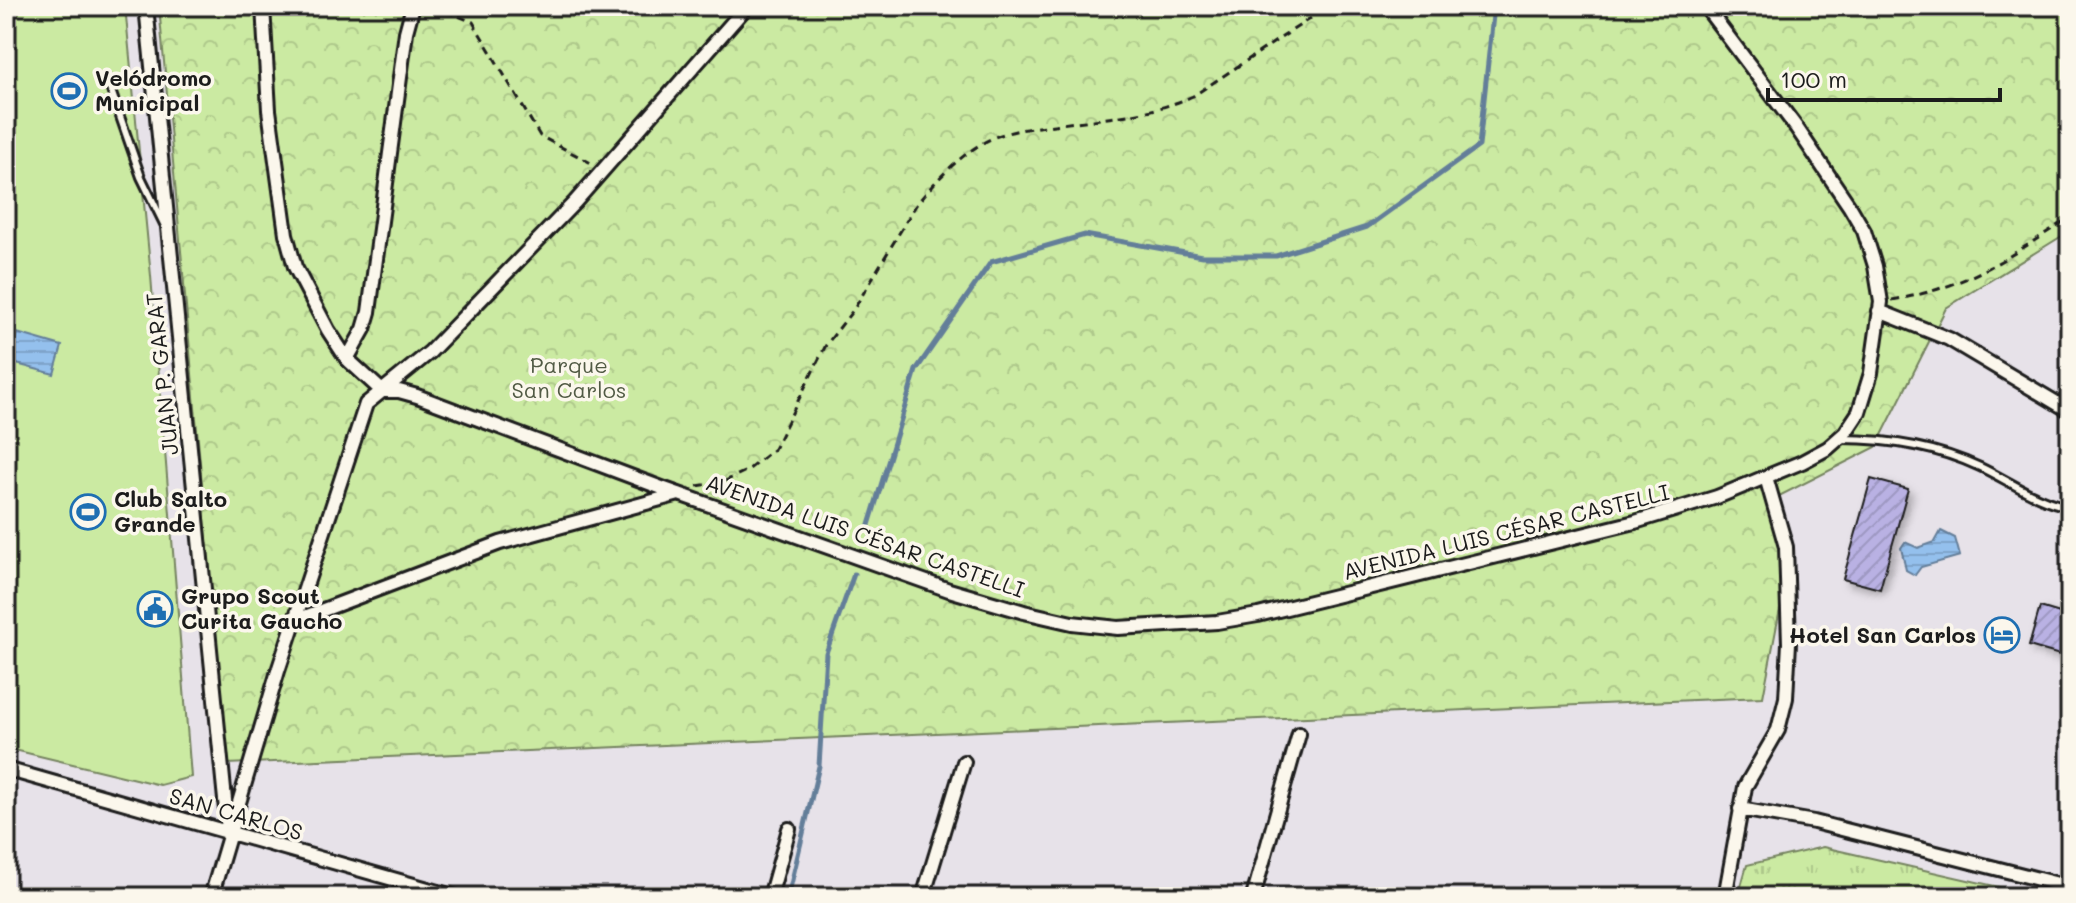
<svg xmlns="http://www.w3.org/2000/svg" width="2076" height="903" viewBox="0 0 2076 903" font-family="Mali,sans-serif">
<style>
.grass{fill:url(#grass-tufts);stroke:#74835f;stroke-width:2}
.park{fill:url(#park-crowns);stroke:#74835f;stroke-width:2}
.pitch{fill:#cbeaa2;stroke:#74835f;stroke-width:2}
.water{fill:url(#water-rules);stroke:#647e99;stroke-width:2}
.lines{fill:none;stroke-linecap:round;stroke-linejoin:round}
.stream{stroke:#647e99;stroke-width:5}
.building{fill:url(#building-hatch);stroke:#1c1c1c;stroke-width:2;filter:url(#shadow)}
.lane-casing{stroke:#1c1c1c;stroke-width:12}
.street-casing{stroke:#1c1c1c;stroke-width:18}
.path{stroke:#1c1c1c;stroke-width:3;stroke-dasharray:8 6;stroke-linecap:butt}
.lane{stroke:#fbf7ec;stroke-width:6}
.street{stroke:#fbf7ec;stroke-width:12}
.labels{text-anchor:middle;stroke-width:7;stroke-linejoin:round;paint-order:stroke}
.poi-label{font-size:22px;font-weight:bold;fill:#1c1c1c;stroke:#fbf7ec;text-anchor:start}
.park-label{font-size:22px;fill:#515a44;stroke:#fbf7ec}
.street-label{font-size:22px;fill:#1c1c1c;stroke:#fbf7ec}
</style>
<defs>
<pattern id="grass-tufts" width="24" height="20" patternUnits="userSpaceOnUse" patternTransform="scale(2)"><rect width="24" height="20" fill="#cbeaa2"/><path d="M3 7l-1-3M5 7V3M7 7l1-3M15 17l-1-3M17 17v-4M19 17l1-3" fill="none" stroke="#aec88b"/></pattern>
<pattern id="park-crowns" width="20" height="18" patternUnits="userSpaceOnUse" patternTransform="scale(2)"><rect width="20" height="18" fill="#cbeaa2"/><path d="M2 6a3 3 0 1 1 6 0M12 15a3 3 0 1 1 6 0" fill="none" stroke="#aec88b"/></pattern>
<pattern id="water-rules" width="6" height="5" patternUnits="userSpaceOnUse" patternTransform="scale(2)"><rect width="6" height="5" fill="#94c0ed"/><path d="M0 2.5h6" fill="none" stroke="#7fa4cb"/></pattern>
<pattern id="building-hatch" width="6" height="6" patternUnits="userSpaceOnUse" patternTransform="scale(2)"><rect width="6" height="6" fill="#b9b1e3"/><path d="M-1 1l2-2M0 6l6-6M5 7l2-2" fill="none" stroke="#9e98c2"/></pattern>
<filter id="shadow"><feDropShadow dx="4.5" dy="4.5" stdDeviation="4" flood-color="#0004"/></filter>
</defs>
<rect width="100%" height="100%" fill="#e7e2e9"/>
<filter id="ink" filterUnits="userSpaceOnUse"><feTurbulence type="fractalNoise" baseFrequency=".0125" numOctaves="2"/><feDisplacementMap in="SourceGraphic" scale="16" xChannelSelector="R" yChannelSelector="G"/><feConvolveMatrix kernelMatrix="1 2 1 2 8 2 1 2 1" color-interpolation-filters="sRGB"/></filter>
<g filter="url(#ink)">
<path class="grass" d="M1823,847l220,50h-305l9,-32z"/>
<path class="park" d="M159,6h1911v225l-124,77 -70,139 -105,53 10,55 -1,54 -17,88 -1536,67z"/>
<path class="pitch" d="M6,6h119l26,270 40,501 -31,8 -154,-37z"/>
<path class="water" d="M17,333l45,13 -8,28 -45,-12z
M1941,531l14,7 5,18 -39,11 -6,8 -9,-5 -5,-22 4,-6 13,6 17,-6z"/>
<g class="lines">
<path class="stream" d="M869,525l47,-155 75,-108 94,-27 117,21h74l91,-29 112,-81 15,-140
M788,897l31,-131 7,-113 28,-79"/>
</g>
<path class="building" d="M1871,479l37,10 -28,100 -37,-10z
M2040,607l30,9v42l-41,-12z"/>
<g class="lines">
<defs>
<path id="lane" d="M107,79l34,98 23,47
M1841,439c48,0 96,8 139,28 30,14 57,35 90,40"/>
<path id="street" d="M146,6l82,824
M263,6l6,104 17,124 9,33 33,63 19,29 35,32
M1879,311l70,28 121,72
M347,359l17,-30 5,-17 37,-280 7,-26
M382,391h17l18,5 245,92 287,102 75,22 48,11 46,5 99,-6 41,-7 377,-93 82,-25 85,-35 26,-14 17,-15 14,-21 12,-39 10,-71 -6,-36 -11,-35 -14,-24 -54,-80 -91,-121
M294,621l206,-78 179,-49
M6,769l450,128
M1740,809l74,13 256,65
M211,897l67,-226 88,-267 64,-52 145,-150 172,-196
M770,897l19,-68
M923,897l41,-135
M1253,897l46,-163
M1725,897l20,-110 33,-57 8,-32 3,-55 -3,-96 -20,-70"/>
</defs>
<use href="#lane" class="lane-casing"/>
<use href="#street" class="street-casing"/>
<path class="path" d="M433,6l40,16 67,114 53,28
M1892,300c74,-12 118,-43 178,-83
M697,486l26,-4 25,-12 26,-21 52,-104 28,-36 62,-104c20,-25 48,-55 79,-68 21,-8 44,-10 66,-13 45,-6 90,-9 132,-28l136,-90"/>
<use href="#lane" class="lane"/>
<use href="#street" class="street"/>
</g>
</g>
<defs>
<symbol id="stadium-ring" viewBox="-11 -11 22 22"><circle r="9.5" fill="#fbf7ec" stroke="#1f6fb2" stroke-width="1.5"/><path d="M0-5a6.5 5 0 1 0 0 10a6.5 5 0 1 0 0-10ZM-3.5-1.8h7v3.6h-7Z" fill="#1f6fb2"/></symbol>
<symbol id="civic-ring" viewBox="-11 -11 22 22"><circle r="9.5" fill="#fbf7ec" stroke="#1f6fb2" stroke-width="1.5"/><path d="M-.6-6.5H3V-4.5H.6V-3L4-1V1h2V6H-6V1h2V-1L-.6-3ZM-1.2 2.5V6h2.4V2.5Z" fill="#1f6fb2"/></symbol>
<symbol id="hotel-ring" viewBox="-11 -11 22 22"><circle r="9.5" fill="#fbf7ec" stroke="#1f6fb2" stroke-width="1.5"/><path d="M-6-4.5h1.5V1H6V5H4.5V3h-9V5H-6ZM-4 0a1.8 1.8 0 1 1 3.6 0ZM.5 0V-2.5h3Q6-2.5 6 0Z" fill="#1f6fb2"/></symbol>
</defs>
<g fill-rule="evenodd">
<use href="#stadium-ring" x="49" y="71" width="40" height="40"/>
<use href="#stadium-ring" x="68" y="492" width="40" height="40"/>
<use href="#civic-ring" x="135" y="589" width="40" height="40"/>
<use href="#hotel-ring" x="1982" y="615" width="40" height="40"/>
</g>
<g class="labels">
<g class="poi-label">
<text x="95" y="86">Velódromo<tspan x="95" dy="25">Municipal</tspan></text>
<text x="114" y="507">Club Salto<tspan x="114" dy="25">Grande</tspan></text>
<text x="181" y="604">Grupo Scout<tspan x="181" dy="25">Curita Gaucho</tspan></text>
<text x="1976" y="643" text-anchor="end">Hotel San Carlos</text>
</g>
<g class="park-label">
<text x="569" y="373">Parque<tspan x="569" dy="25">San Carlos</tspan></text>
</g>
<g class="street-label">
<text transform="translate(162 374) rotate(-96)" y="8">JUAN P. GARAT</text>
<text transform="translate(1506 532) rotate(-14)" y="8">AVENIDA LUIS CÉSAR CASTELLI</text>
<text transform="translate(865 536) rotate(19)" y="8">AVENIDA LUIS CÉSAR CASTELLI</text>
<text transform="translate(236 814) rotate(16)" y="8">SAN CARLOS</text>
</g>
</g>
<rect width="2076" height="903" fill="none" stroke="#fbf7ec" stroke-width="32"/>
<rect x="16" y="16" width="2044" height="871" fill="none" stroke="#1c1c1c" stroke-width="3" filter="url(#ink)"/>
<path d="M1768 88v12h232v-12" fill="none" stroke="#1c1c1c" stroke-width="4"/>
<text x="1780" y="88" font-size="24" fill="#1c1c1c" stroke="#fbf7ec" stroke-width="6" paint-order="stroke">100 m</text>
</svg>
